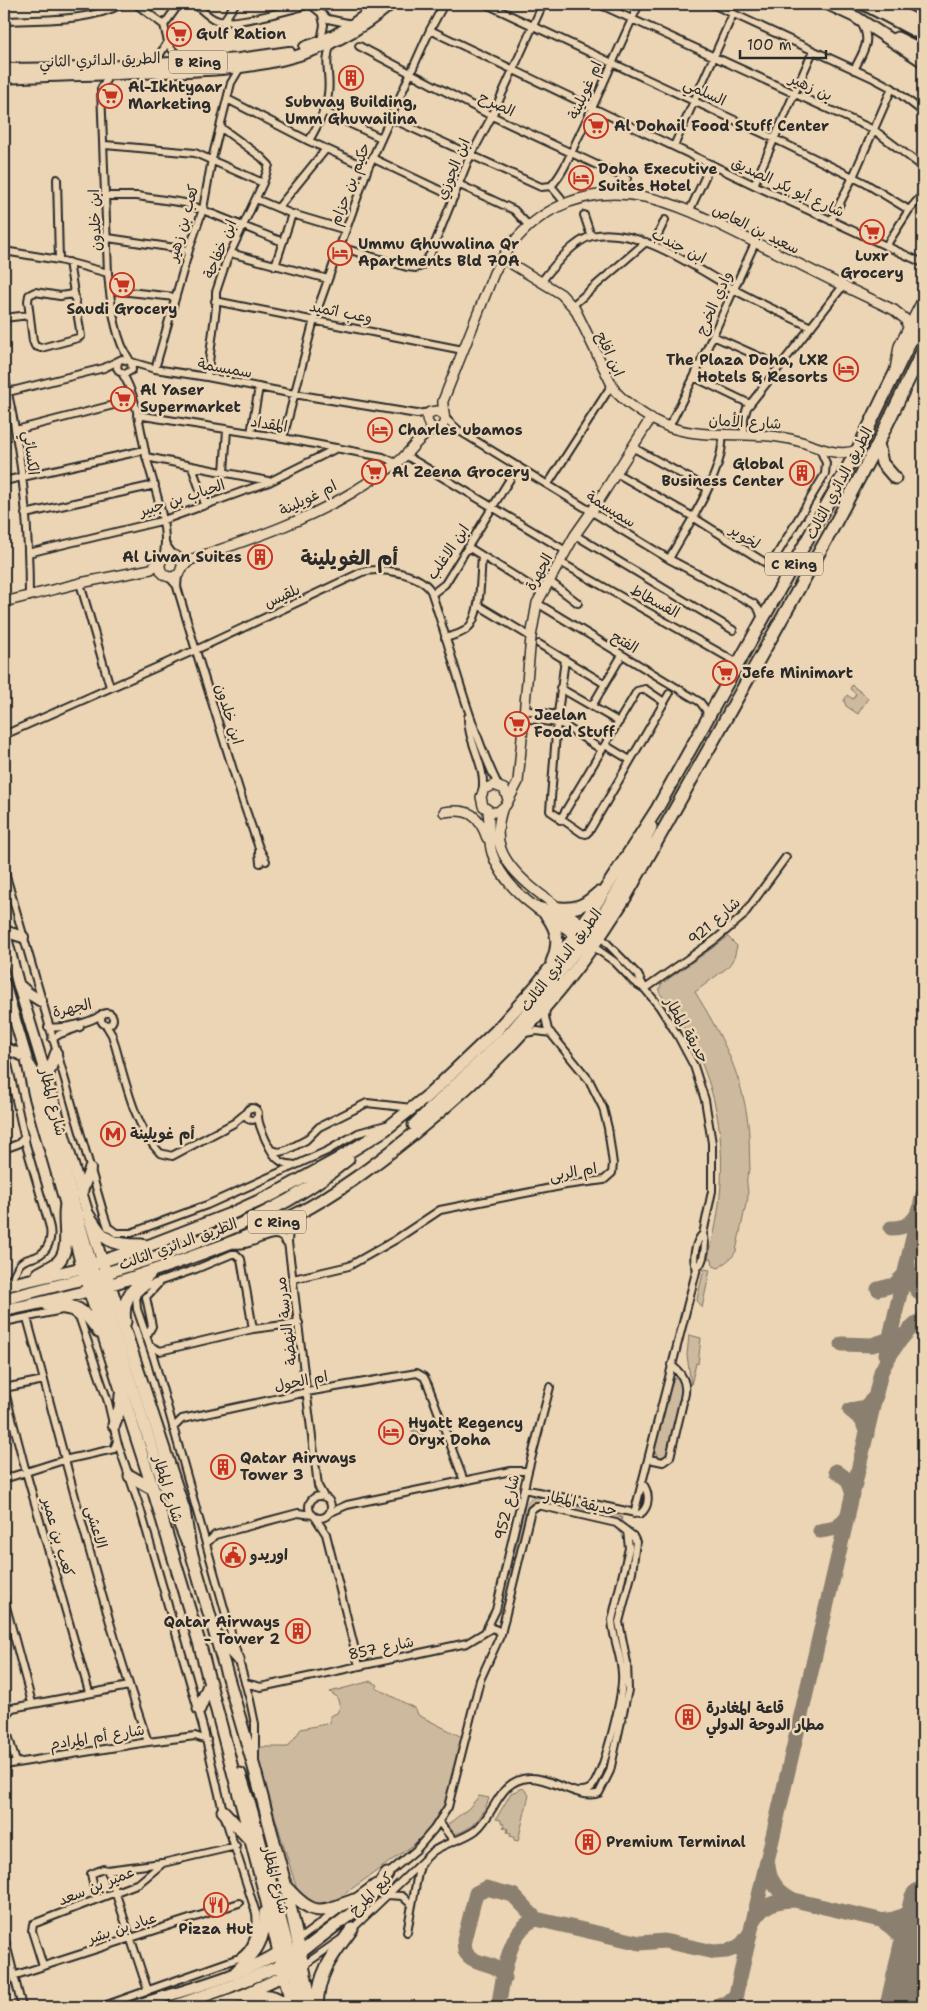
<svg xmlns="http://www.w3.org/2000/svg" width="927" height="2011" viewBox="0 0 927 2011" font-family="'Shantell Sans','Playpen Sans Arabic',sans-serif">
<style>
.green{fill:#ccb99e;stroke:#7c7264}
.water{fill:#a19480;stroke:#726a5e}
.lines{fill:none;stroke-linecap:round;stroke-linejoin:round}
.taxiway{stroke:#8b8070;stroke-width:15}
.runway{stroke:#8b8070;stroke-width:39}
.street-casing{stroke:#2b2b2b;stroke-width:10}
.secondary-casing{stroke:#2b2b2b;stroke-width:12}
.primary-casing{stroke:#2b2b2b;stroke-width:14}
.highway-casing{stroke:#2b2b2b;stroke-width:15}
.street{stroke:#ebd5b4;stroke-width:6}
.secondary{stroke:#ebd5b4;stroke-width:9}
.primary{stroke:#ebd5b4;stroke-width:10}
.highway{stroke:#ebd5b4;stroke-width:11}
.labels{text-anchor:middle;stroke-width:5;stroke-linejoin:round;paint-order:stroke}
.shield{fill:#ebd5b4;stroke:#655e54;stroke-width:1}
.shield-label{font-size:14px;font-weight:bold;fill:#2b2b2b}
.poi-label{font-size:15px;font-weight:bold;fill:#2b2b2b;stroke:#ebd5b4;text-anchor:start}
.street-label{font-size:15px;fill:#2b2b2b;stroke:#ebd5b4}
.district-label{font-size:20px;font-weight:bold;fill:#2b2b2b;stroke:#ebd5b4}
</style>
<rect width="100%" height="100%" fill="#ebd5b4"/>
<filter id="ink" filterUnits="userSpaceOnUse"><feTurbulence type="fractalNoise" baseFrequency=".02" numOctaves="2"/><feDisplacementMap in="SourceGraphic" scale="10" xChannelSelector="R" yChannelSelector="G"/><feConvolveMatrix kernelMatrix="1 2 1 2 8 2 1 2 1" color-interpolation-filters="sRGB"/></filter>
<g filter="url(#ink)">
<path class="green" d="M852,685l16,13 -10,16 -12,-8 -2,-5 3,-6 6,4 3,-5 -6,-5z
M728,937l9,9 -3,12 -6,9 -33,25c24,39 45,78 52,124 3,18 2,36 3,54 -8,10 2,23 -4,34l-10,47 -3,5 -14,12 -6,-2 -1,-7 -4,-1c27,-96 15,-187 -49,-266l2,-8z
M704,1269l6,1 -8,38 -4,-5 -1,-4z
M689,1335l12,3 -3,26 -2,-1 -5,22 -4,-30z
M675,1378h4l4,8 -16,67c-2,5 -6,6 -10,4l-2,-7 15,-67z
M538,1497l84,20 -1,4 -84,-19 -7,3 -3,4 -15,64 -3,1 16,-69 6,-7z
M371,1681l7,4 -2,3 40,21 2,6 44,22 -15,65 -9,16 -8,10 -18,18 -79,56 -17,6 -18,-15 -40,-133 2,-13h28l13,-18 29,-6v-7l7,-3 3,-6 -3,-10 -7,-5z
M523,1788l6,7 -11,46 -4,-1v-3l-4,-1 1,-3 -4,-1 1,-3 -5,-2 1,-3 -3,-1v-3l-5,-1 15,-26z
M479,1796l10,2c-5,17 -17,32 -34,36l-8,-9 22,-17z"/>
<path class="water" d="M413,1416l1,2h2l8,19 -8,3 -8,-20z"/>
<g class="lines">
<path class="taxiway" d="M891,1228c13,0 22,-4 27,-16
M908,1265c1,13 5,23 15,31
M878,1289l16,-4 10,-10
M842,1344l30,1 25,-8
M886,1354l37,-160
M867,1434l-5,-14 -12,-10 15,-3 11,-11
M836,1471l12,9 5,15
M820,1531l17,-3 11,-13
M768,1865c1,17 11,28 26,35
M886,1920c17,-1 27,-10 37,-23
M754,1921c8,-16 22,-21 40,-21l129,30
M885,1923c17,11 23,25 23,45
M908,1968l6,-11 9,-10
M505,1978c-8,-19 -31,-10 -40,-27l-1,-11 12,-47 10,-5 27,7 23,24
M498,2007c6,-27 8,-77 38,-88l104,24 24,-2 50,11 13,-1 9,-3 7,-5 7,-10
M714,2007l12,-3 9,-8
M733,2007l148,-635c10,-21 22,-40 42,-53"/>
<path class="runway" d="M899,2007l24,-106"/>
<defs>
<path id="street" d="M136,4l28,21c6,24 2,23 25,36
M195,4c6,5 13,13 21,16 16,7 77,-11 95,-16
M310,4l18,15 24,5
M486,4l289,135 90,44 44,27
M599,4l275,126 49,37
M712,4l161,74 19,10 31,24
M4,21c36,-2 86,1 118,-17
M223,22l12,-18
M164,25l15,-21
M430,30l324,155 169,78
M321,41l3,-16 -2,-10
M359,46l133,70 135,63
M154,64l13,-21
M854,70c8,-17 19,-29 7,-47
M109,75l-8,14 7,184c2,25 7,66 21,86
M227,99l82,42 59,27
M323,111l58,27
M390,118l151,69 10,-1
M309,141c8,-15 17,-30 19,-47 3,-20 -5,-30 3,-50
M105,145l90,8 68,30
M674,146l59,-132
M372,158l82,39
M57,179l2,81
M458,184l56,26 14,15
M754,185l59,-134
M551,186c12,-12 19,-31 26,-46 22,-45 41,-91 62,-136
M551,186l10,12
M107,196h30l48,7 98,39
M256,199l36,15 54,16
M278,208l48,-59
M689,212l22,-48
M584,215l7,21
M831,221l22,-44 39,-89
M108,238l81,12
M653,245l12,-25
M886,246l23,-36 14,-16
M340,247l67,20 9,1 6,-2 9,-13 37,-92 24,-45 51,-112
M4,251l55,9 49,13
M230,253l98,26
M69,262l12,74 -3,2 -37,10 -6,-2 -2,-5 -5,-40 1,-6 6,-3 25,4 13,-2
M275,266l17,-52
M541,282c12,-15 32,-41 51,-46 45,-11 105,33 143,54 25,14 51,25 76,37
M110,290l65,7
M215,301l248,49
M572,306l74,-64
M4,318l25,-3
M713,336l67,30
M131,362l24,7 52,8 87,17 123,20 13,-2
M155,369l34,-119 14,-41 9,-50 19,-76 9,-15
M4,372c3,19 8,38 11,57 10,55 14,112 14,168
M122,373c15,23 18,56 24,83 7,28 25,74 17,102
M207,377l9,-69v-16l10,-30 37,-79 6,-18 -8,-8 -41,-30
M694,377l56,27
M4,393l100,-25 18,-9 9,3 1,8 -7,4 -5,-2 -3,-4 1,-6
M137,415l146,23 100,19 13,6
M445,418l13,12 211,129 85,45 5,6 3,9
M669,427l25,-50 61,-134
M16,430l117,-30
M251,433l8,-46
M744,434v-16l3,-10 96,-122
M283,438l32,-122 53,-148 62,-138 14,-26
M632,447l75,41
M405,455l161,96
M146,457l122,24
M192,467l13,37
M224,472l3,-42
M616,473l72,41 81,51 4,-4 52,-87 1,-11 -7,-16
M4,481l141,-31
M548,484l63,-98
M25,514l130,-29
M575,535l158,95
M166,545l8,11
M468,547l74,46
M28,553l133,-32 108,-39 68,-34
M669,559c17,-31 57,-89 53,-125
M560,562l178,101
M178,574l-1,13 20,67 46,148 16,46 7,13
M168,576l9,10
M549,581l29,22
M80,583l30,104
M432,594l13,-10 73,-118
M537,603l163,99 6,8 1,8
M478,605l53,32
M445,638c7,-2 16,-4 22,-9 15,-13 13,-54 15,-73
M539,644l66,40
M565,659l-8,62 -7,90 32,22 4,1 4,-4 79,-136
M560,688l59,34
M592,706l30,-51
M524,710l33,5
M468,717c-1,24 20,52 14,75
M524,718l33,5
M557,721l45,29
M4,735l196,-87 162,-76c19,-5 58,1 69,19 22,65 37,132 67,194
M605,745l25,15
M560,820l77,-129 8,-2 19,13
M259,852l1,11
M4,869l100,346 4,12 8,6h15l76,-28 120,-54 31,-18 28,-8
M601,937l37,38 7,14 14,17 19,30 16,30 11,34 7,43v48l-9,43c4,9 1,29 -6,34l-63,246
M594,947l21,15 19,20 11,7
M645,989l71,-50 26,-22 44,-60
M101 1019a6 6 0 1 1 12 0a6 6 0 1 1-12 0Z
M106,1025l6,10c12,38 20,89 48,118l12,3 62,-33 12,-10
M48,1027c14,2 43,-4 54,-13
M525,1033l12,-2 14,2
M52,1039l8,-5 20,-7
M4,1046l22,99 23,79c4,13 0,28 -14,33 -5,2 -11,2 -15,7 -5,6 -6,14 -12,20
M246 1114a6 6 0 1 1 12 0a6 6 0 1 1-12 0Z
M258,1116c0,9 13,39 21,44 4,4 10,4 16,5
M4,1149l14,-5 7,-7
M271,1150l8,2 8,-2 19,-10 13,-13 48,-24 45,5
M295,1217l-6,11 -1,14 30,244 6,11
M232,1244c17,5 37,-14 47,-8 4,1 6,6 9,9
M697,1268c-6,-8 -1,-28 6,-34
M293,1279l56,-13 46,-26 45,-30 126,-25 38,-5 8,-7 1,-9 -5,-36 -5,-20 -14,-28 -41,-50 -3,-13 1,-9
M27,1318c39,141 73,285 121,424
M4,1322l58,-12 10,2 8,7 28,83 9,39 23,67 63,219 20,84 33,102c2,17 -2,35 -17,45l-138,49
M253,1329l-12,-70 -5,-5h-4l-36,15 -47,16 -6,3 -7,7 1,14 17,50 96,341 5,24v35
M146,1337l6,-11 -6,-29 12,-13
M150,1346l10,5 93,-22 46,-6
M671,1365c11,8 17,19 13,33
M4,1388l22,84 63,220
M4,1388l40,-8
M173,1428l9,-9 125,-27 110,-19 7,4 4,8 36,96
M649,1459l14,3 7,-5 13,-55
M4,1479l60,-19 50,-11 3,-8
M524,1489l116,25c10,-7 10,-22 2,-31
M309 1507a11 11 0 1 1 22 0a11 11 0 1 1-22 0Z
M329,1513l18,-8 164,-34h17
M315,1517l11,17 33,132
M206,1544l9,-9 83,-22 15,2
M4,1599l28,104
M486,1630l10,-20 32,-139 22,-84
M245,1683l16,4 206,-44 25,-15 5,2 4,4
M16,1762l-11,-37v-9l7,-8 117,-22
M4,1765l144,-23 47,-6 12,4
M581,1791c6,0 10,-2 13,-7 11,-18 30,-89 28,-111 -1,-18 -9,-34 -10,-53l17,-72 -2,-17
M439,1822l15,19
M107,1870l55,-7
M388,1895l14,1 10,9
M96,1898l-5,-24 12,-5 4,1 3,6 38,115
M351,1930l81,-78c14,-10 31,-12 44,-22 20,-17 22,-50 53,-52 20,-2 51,23 70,15l11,-22 18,-81 -1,-27 -8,-41 13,-50 4,-30 -3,-6 -17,-13 -74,-17h-6l-5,4 -30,124 -21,46 -32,127 -14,22 -18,21 -31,26
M407,1932l11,-59 3,-10
M4,1936l18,71
M298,1940l77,-57
M304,1965l36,-25
M43,1966l-11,-35 1,-7 106,-41 24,-20 73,-17
M13,1976l226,-73
M242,2007c13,-4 23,-10 34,0"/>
<path id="secondary" d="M502,258l59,36 14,15 40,82c13,14 35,29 54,36 41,14 86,2 129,14 19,5 39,17 59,9
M895,370l4,-24 24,-47
M443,415l-6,-4 -7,1 -3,6c0,8 10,16 16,7 4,-6 -1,-17 0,-24l51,-128c29,-59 85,-89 151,-76 39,7 89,36 126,53 41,21 82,41 123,60l11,9 3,8
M160 566a11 11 0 1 1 22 0a11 11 0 1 1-22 0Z
M181,569l9,-9c55,-19 112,-37 163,-68 15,-10 31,-19 45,-30 12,-10 22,-27 37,-33
M4,602l76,-19 71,-14 10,-9
M508,799l-4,-10 -10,-4 -10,4 -3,8 2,9 8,6h7l8,-7 12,-23 13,-145 6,-34 38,-68 19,-27 57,-90
M502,810c-4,13 -6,26 -1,39 11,31 59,59 86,78
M488,811c2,14 0,29 4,42 13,40 56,63 88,85
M444,812c25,-4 35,3 43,26"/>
<path id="primary" d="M827,4l30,14
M305,47c27,-8 54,-25 74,-43
M4,69l83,-1 152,-9 50,-7
M4,78c52,-3 104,-3 156,-6 89,-3 160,-7 231,-68
M4,930l14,53 84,278
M4,931l19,6
M4,983l22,74 8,37 32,111 16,63
M20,986l8,7 13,8
M5,1048l21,9
M47,1078l9,-25
M81,1194l9,-25
M131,2007c49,-16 111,-30 153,-58
M209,2007l31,-11 50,-23"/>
<path id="highway" d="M864,4l59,31
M880,4l43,20
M857,18l66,43
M897,38l26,13
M878,443l4,20 13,15
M538,908l15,4 33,23
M560,908c17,2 26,-4 38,-15
M547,916c12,16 12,29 5,46
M591,941l2,-10 42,-68 16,-36
M28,1064l7,11 7,18 51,178
M414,1125l96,-92 29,-34 48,-63v-7l-3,-4
M87,1213c18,28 21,32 55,32
M102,1261l82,249 6,38 64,219 32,120 26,120
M82,1268l71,221 46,153 66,252 27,113
M38,1274c6,-4 14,-7 20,-12 14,-14 4,-39 8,-57
M97,1281l67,204 23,57
M4,1286l78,-18 71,-24 75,-29 46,-21 64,-35 48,-30 45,-36 65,-62 40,-45 40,-51 81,-126 203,-364 63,-130
M89,1291l2,-10 5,-4c26,-10 53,-17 80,-27 62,-23 121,-48 172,-91
M4,1299l87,-22
M47,1305c32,0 34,2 52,27
M4,1310c70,-12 138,-34 204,-59 30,-11 61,-23 89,-37 41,-21 79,-50 115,-79 87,-71 153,-141 213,-237l205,-365 48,-90 45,-93
M125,1322c-4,-23 8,-34 24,-47
M114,1425l6,-17 1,-13
M130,1476l23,13
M215,1634l23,25
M199,1709l11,-26
M240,1774l12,38 38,144 5,8 9,1
M223,1811l26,28
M288,1889c26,29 33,23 66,11
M296,1956l56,-43 21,-20 14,-19
M290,1958l5,12 7,37
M235,1973c20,-20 30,-31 30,-60
M240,1996c19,-1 35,-4 48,11
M172,2007l57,-20 60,-25
M317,2007c1,-34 15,-51 35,-78"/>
</defs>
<use href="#street" class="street-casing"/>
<use href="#secondary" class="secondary-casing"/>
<use href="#primary" class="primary-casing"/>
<use href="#highway" class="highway-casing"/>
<use href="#street" class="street"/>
<use href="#secondary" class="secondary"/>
<use href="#primary" class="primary"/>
<use href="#highway" class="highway"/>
</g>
</g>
<defs>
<symbol id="supermarket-ring" viewBox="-11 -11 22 22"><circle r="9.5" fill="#ebd5b4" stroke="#c8321e" stroke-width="1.5"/><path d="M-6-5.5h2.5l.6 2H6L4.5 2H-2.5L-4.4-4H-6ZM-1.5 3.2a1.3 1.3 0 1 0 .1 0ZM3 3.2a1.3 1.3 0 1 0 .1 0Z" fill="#c8321e"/></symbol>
<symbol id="building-ring" viewBox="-11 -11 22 22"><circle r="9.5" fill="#ebd5b4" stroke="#c8321e" stroke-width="1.5"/><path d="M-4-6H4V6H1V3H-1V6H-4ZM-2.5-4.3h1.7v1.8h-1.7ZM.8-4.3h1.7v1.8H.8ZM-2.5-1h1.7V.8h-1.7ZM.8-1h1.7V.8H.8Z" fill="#c8321e"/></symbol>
<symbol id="hotel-ring" viewBox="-11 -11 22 22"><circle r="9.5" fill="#ebd5b4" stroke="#c8321e" stroke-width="1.5"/><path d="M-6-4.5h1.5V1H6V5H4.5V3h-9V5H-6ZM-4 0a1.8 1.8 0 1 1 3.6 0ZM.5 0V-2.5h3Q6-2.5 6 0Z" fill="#c8321e"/></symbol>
<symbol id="metro-ring" viewBox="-11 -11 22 22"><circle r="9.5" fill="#ebd5b4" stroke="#c8321e" stroke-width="1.5"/><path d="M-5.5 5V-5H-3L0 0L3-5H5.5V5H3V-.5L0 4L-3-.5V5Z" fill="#c8321e"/></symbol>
<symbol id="civic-ring" viewBox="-11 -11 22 22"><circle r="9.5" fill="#ebd5b4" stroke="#c8321e" stroke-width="1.5"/><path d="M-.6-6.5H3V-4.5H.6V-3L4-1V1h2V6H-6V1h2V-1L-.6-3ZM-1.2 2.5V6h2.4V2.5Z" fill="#c8321e"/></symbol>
<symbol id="restaurant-ring" viewBox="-11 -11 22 22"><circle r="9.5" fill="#ebd5b4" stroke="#c8321e" stroke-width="1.5"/><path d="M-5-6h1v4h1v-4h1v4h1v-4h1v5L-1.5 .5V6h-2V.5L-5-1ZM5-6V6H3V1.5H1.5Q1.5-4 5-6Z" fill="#c8321e"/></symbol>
</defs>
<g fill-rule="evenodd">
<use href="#supermarket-ring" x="165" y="20" width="28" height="28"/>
<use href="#building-ring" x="337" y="64" width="28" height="28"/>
<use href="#supermarket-ring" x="96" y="82" width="28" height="28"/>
<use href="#supermarket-ring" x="582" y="112" width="28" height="28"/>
<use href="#hotel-ring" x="567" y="164" width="28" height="28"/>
<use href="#supermarket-ring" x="858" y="218" width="28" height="28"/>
<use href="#hotel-ring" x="326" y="239" width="28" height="28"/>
<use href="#supermarket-ring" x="108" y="271" width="28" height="28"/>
<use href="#hotel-ring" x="832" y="355" width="28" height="28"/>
<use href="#supermarket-ring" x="109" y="385" width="28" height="28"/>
<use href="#hotel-ring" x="366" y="416" width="28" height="28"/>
<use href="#supermarket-ring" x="360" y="458" width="28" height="28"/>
<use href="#building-ring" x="788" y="459" width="28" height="28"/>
<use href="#building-ring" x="246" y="543" width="28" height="28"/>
<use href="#supermarket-ring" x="711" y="659" width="28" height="28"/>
<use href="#supermarket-ring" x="503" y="710" width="28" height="28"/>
<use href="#metro-ring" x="99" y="1120" width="28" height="28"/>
<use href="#hotel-ring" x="377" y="1418" width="28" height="28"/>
<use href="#building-ring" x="209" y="1453" width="28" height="28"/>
<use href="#civic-ring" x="219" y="1541" width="28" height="28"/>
<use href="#building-ring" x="284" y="1617" width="28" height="28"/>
<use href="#building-ring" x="674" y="1703" width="28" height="28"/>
<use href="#building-ring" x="574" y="1828" width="28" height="28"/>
<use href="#restaurant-ring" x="202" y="1891" width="28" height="28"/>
</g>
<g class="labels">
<g class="shield">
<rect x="169" y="50.5" width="58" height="23" rx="4"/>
<rect x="765" y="552.5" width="58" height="23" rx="4"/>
<rect x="248" y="1210.5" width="58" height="23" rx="4"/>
</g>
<g class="shield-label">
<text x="198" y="67">B Ring</text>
<text x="794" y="569">C Ring</text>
<text x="277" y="1227">C Ring</text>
</g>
<g class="poi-label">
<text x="196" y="39">Gulf Ration</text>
<text x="128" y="92">Al-Ikhtyaar<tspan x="128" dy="17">Marketing</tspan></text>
<text x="351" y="107" text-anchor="middle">Subway Building,<tspan x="351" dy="17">Umm Ghuwailina</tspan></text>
<text x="614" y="131">Al Dohail Food Stuff Center</text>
<text x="598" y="174">Doha Executive<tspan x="598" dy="17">Suites Hotel</tspan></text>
<text x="358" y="249">Ummu Ghuwalina Qr<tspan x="358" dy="17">Apartments Bld 70A</tspan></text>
<text x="872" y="261" text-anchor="middle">Luxr<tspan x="872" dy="17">Grocery</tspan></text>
<text x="122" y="314" text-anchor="middle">Saudi Grocery</text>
<text x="828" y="365" text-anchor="end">The Plaza Doha, LXR<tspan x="828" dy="17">Hotels &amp; Resorts</tspan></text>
<text x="140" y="395">Al Yaser<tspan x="140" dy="17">Supermarket</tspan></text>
<text x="398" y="435">Charles ubamos</text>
<text x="784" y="469" text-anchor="end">Global<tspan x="784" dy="17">Business Center</tspan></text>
<text x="392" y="477">Al Zeena Grocery</text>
<text x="242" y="562" text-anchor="end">Al Liwan Suites</text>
<text x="742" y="678">Jefe Minimart</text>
<text x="534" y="720">Jeelan<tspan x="534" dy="17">Food Stuff</tspan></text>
<text x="130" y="1139">أم غويلينة</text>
<text x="408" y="1428">Hyatt Regency<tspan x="408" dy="17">Oryx Doha</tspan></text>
<text x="240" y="1463">Qatar Airways<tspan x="240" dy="17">Tower 3</tspan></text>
<text x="250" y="1560">اوريدو</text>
<text x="280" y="1627" text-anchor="end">Qatar Airways<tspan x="280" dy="17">- Tower 2</tspan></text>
<text x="706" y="1713">قاعة المغادرة<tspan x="706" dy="17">مطار الدوحة الدولي</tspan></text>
<text x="606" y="1847">Premium Terminal</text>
<text x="216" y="1934" text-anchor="middle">Pizza Hut</text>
</g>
<g class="street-label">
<text transform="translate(100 60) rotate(-2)" y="5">الطريق الدائري الثاني</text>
<text transform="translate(811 87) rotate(25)" y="5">بن زهير</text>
<text transform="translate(585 90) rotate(-66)" y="5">ام غويلينة</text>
<text transform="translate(705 92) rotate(25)" y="5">السلمي</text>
<text transform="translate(497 104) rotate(26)" y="5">الصرح</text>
<text transform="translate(453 169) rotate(-67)" y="5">ابن الجوزي</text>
<text transform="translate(350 184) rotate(-69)" y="5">حكيم بن حزام</text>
<text transform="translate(788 187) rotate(25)" y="5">شارع أبو بكر الصديق</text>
<text transform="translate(95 220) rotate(-92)" y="5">ابن خلدون</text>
<text transform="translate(183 223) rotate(-74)" y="5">كعب بن زهير</text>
<text transform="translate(756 229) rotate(26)" y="5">سعيد بن العاص</text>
<text transform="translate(679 246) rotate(27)" y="5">ابن جندب</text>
<text transform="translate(220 249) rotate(-67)" y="5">ابن خفاجة</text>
<text transform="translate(714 303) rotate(-66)" y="5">وادي الخرج</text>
<text transform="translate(341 312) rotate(11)" y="5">وعب اثميد</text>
<text transform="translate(610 354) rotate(66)" y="5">ابن افلح</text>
<text transform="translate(225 368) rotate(10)" y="5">سميسمة</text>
<text transform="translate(745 422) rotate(3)" y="5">شارع الأمان</text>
<text transform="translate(269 424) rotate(9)" y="5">المقداد</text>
<text transform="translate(31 453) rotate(83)" y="5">الكسائي</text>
<text transform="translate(839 483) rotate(-62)" y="5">الطريق الدائري الثالث</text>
<text transform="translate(182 498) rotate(-18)" y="5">الحباب بن جبير</text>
<text transform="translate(308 498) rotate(-26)" y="5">ام غويلينة</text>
<text transform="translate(611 509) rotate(32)" y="5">سميسمة</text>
<text transform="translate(745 537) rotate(33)" y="5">لخوير</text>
<text transform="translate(448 552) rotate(-56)" y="5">ابن الاغلب</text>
<text transform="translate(539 572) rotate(-61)" y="5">الجهرة</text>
<text transform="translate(282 596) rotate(-24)" y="5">بلقيس</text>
<text transform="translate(655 601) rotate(29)" y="5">الفسطاط</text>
<text transform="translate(625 642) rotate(31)" y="5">الفتح</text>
<text transform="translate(229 714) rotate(73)" y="5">ابن خلدون</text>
<text transform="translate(714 921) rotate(-41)" y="5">شارع 921</text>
<text transform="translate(561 960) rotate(-53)" y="5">الطريق الدائري الثالث</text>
<text transform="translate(72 1008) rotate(-13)" y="5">الجهرة</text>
<text transform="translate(687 1030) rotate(60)" y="5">حديقة المطار</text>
<text transform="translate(53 1102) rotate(76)" y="5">شارع المطار</text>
<text transform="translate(573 1172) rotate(-10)" y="5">ام الربى</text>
<text transform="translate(178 1244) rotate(-20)" y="5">الطريق الدائري الثالث</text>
<text transform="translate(286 1321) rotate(-97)" y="5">مدرسة النهضة</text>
<text transform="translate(301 1381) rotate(-11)" y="5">ام الحول</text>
<text transform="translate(168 1489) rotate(73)" y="5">شارع المطار</text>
<text transform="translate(581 1503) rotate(12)" y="5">حديقة المطار</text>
<text transform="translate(507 1507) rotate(-77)" y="5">شارع 952</text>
<text transform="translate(96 1527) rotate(74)" y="5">الاعشى</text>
<text transform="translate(58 1537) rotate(74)" y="5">كعب بن عمير</text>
<text transform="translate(381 1648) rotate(-12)" y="5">شارع 857</text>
<text transform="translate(97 1737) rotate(-9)" y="5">شارع أم المرادم</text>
<text transform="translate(276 1880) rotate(76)" y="5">شارع المطار</text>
<text transform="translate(96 1886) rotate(-22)" y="5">عمير بن سعد</text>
<text transform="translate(371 1894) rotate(-44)" y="5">كبع المرخ</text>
<text transform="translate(122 1928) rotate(-18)" y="5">عباد بن بشر</text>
</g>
<g class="district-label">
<text x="349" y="565">أم الغويلينة</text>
</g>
</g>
<rect width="927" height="2011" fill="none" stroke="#ebd5b4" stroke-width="20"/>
<rect x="10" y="10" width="907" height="1991" fill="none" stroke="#2b2b2b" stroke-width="2" filter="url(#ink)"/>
<path d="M740 50v8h86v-8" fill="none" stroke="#2b2b2b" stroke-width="2.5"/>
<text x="747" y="50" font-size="15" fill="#2b2b2b" stroke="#ebd5b4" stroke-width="4" paint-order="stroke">100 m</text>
</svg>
